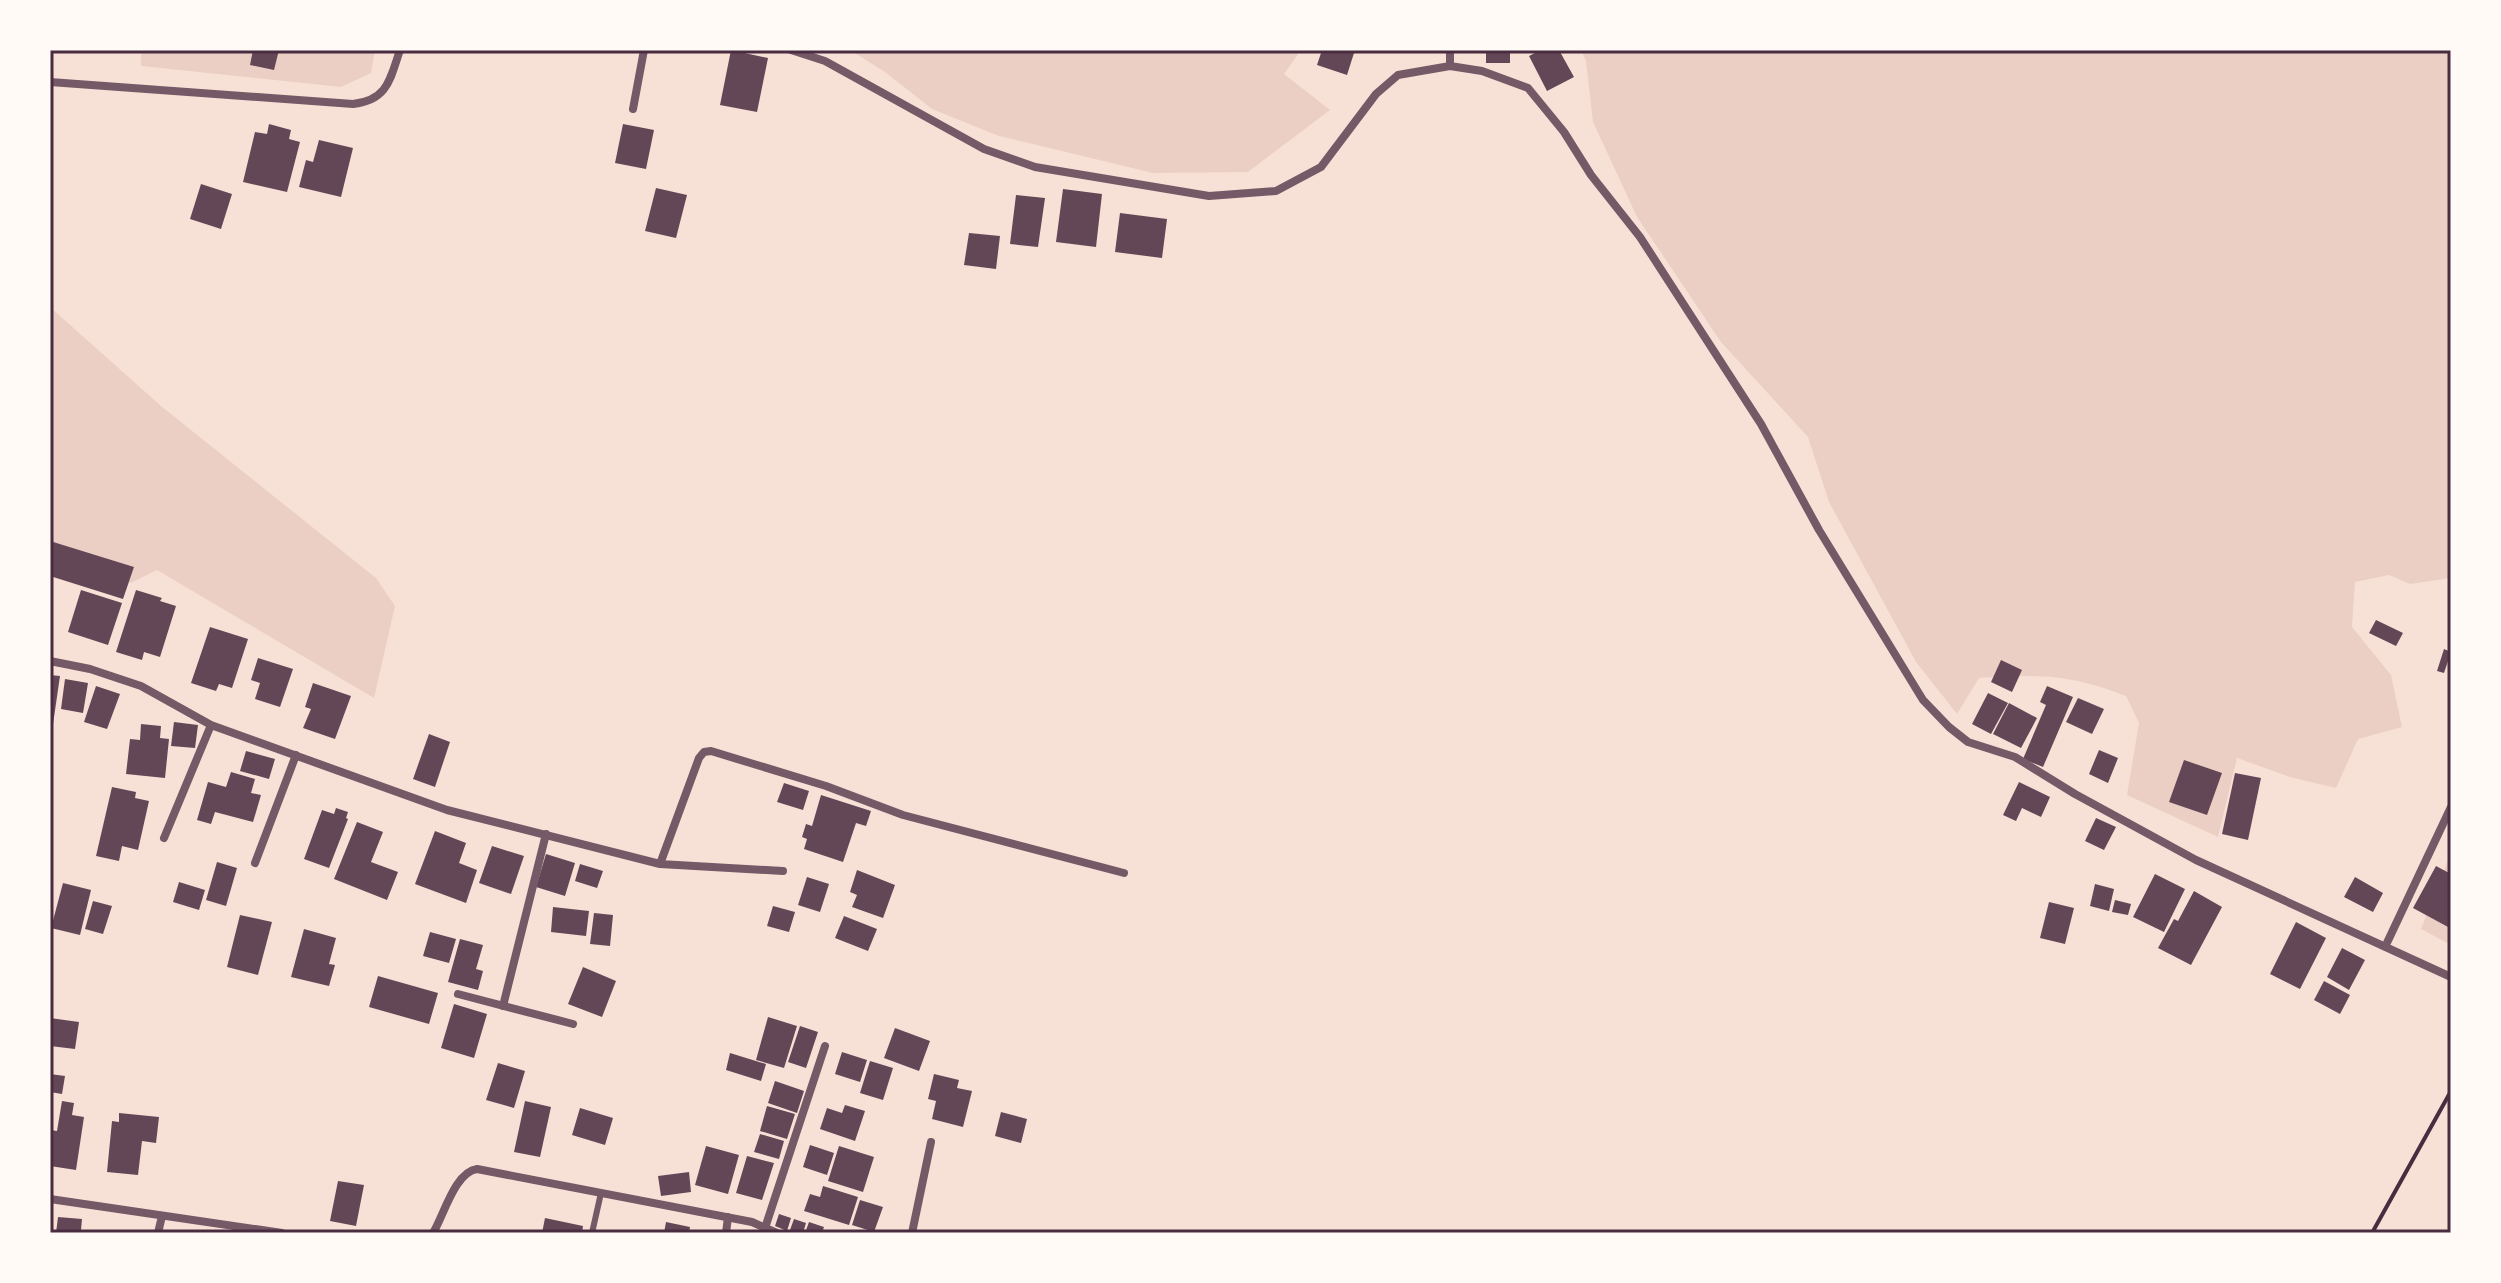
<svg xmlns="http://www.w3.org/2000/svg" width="2501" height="1283" viewBox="0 0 2501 1283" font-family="Montserrat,sans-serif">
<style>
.green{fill:#ebcfc5}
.building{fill:#644757}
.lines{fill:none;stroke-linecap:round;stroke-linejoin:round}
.path{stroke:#4a2c40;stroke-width:4}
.service{stroke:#755966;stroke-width:6}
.minor{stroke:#755966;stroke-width:8}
.neatline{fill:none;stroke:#4a2c40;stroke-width:3}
</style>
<rect width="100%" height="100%" fill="#f7e1d7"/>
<path class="green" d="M141,50h234l-4,23 -30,14 -200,-21z
M850,50h451l-17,24 46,36 -82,62 -95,1 -154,-37 -67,-27 -47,-37z
M1581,50h870v528l-41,6 -21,-9 -34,7 -3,45 39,48 11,52 -44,12 -22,49 -46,-11 -53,-19 -19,79 -91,-42 12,-72 -13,-27c-57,-22 -87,-22 -147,-18l-22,36 -41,-52 -87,-160 -21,-65 -87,-95 -84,-125 -44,-95 -7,-61z
M50,307l111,99 215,172 19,28 -21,92 -217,-128 -26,13 -81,-34z
M2451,852v93l-30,-16z"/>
<path class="building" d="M253,50h26l-5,20 -24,-5z
M731,50l37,8 -11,54 -37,-7z
M1322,50h21l11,3 -7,22 -30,-10z
M1486,50h24v13h-24z
M1541,50h18l15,27 -27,14 -18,-35z
M269,124l22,6 -2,9 11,3 -13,50 -44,-10 12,-50 12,2z
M623,124l31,6 -8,39 -31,-6z
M319,140l34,8 -12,49 -42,-10 7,-27 7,2z
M201,184l31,10 -11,35 -31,-10z
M656,188l31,7 -11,43 -31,-7z
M1063,189l39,5 -6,53 -40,-5z
M1016,195l29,3 -7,49 -28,-3z
M1120,213l47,6 -5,39 -47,-6z
M969,233l31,3 -4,33 -32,-4z
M50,541l84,26 -11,32 -73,-23z
M81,590l41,13 -14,42 -40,-13z
M136,590l26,8 -2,3 16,5 -16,51 -16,-5 -2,8 -26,-8z
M2376,620l27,13 -7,13 -27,-13z
M210,627l38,12 -16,49 -13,-4 -3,7 -25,-8z
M2444,649l7,3 -7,21 -7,-2z
M258,658l35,11 -13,38 -25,-8 5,-16 -9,-3z
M2001,660l21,10 -10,22 -21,-10z
M50,675l10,1 -8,55h-2z
M65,679l23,4 -5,30 -22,-4z
M313,683l38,13 -16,43 -32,-11 8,-19 -6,-2z
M96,686l24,8 -13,35 -23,-7z
M2047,686l26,11 -30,70 -20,-8 23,-54 -6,-3z
M1988,693l20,10 -17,31 -19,-10z
M2078,698l26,11 -12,25 -26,-12z
M2009,703l28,15 -16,30 -28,-14z
M174,722l24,3 -3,23 -24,-2z
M141,724l20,2 -1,12 9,1 -4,39 -39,-4 4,-35 10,1z
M429,734l21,8 -15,45 -22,-8z
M2099,750l19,8 -10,25 -19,-9z
M246,751l29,8 -6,20 -29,-8z
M2184,760l38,13 -15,42 -38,-13z
M231,772l24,7 -4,14 10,2 -8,27 -38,-10 -4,12 -14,-4 11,-38 18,5z
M2235,773l26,5 -13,62 -26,-6z
M2019,782l31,15 -9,20 -19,-9 -6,13 -13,-6z
M784,783l25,8 -6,19 -26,-8z
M112,787l24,5 -1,6 14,3 -11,49 -16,-4 -3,15 -23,-5z
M821,795l50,16 -5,15 -10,-3 -13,39 -39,-13 3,-10 -5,-2 4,-13 6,2z
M336,808l12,4 -2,6 2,1 -19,49 -25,-9 18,-49 12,4z
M2096,818l20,9 -12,23 -19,-9z
M357,822l26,10 -12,30 27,10 -11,28 -53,-21z
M435,831l31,12 -7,20 18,7 -11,33 -51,-19z
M492,846l32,10 -13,38 -32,-11z
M546,854l29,9 -10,33 -29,-9z
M217,862l20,6 -11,38 -20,-6z
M580,864l23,7 -6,17 -22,-7z
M2436,866l15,8v46l-3,7 -35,-19z
M857,870l38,15 -12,33 -31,-11 5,-12 -7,-3z
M2155,874l30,15 -21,43 -31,-15z
M807,877l22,7 -9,28 -22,-7z
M2355,877l28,16 -10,19 -29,-15z
M179,882l26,8 -6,20 -26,-8z
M63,883l28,7 -11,45 -29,-7z
M2095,884l19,5 -5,22 -19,-5z
M2194,891l28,16 -31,58 -33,-17 16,-29 4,2z
M2115,900l16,4 -3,11 -16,-3z
M93,901l19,5 -9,28 -18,-5z
M2049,902l25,6 -9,36 -25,-6z
M773,906l22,6 -6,20 -22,-6z
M553,907l36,4 -3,25 -35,-4z
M594,913l19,2 -3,31 -20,-2z
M240,915l32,7 -14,53 -31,-8z
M844,916l33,13 -9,22 -33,-13z
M2296,922l30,16 -26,51 -30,-15z
M304,929l32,9 -7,26 6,1 -6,21 -38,-9z
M430,932l26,7 -7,24 -26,-7z
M460,939l23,6 -7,24 7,2 -5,19 -30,-8z
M2342,948l23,12 -16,30 -22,-13z
M583,967l33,14 -14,36 -34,-13z
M378,976l60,17 -9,31 -60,-17z
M2324,981l26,14 -10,19 -26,-14z
M454,1004l33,10 -13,44 -33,-10z
M768,1017l29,9 -13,42 -28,-8z
M50,1018l29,4 -4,27 -25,-3z
M800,1026l18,6 -12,36 -18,-6z
M895,1028l35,13 -11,30 -35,-13z
M842,1052l25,8 -7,22 -25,-8z
M730,1053l36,11 -5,17 -35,-11z
M870,1061l23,7 -10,32 -23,-7z
M498,1063l27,8 -11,37 -28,-8z
M50,1074l15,2 -3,18 -12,-2z
M934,1074l25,6 -2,8 15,3 -9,36 -31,-8 4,-18 -8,-2z
M775,1081l29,10 -7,22 -29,-10z
M62,1101l12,2 -2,12 12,2 -8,53 -26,-4v-36l7,1z
M525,1101l26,6 -11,50 -26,-5z
M845,1105l20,6 -10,30 -35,-12 7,-21 15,5z
M767,1106l28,8 -8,25 -27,-8z
M580,1108l33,10 -8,27 -33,-10z
M1001,1112l26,7 -6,24 -26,-7z
M119,1113l40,4 -3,26 -14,-2 -4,34 -31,-3 5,-51 7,1z
M760,1134l24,7 -5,18 -25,-7z
M810,1145l24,8 -7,22 -24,-8z
M706,1146l33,9 -11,39 -33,-9z
M839,1146l35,11 -11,35 -35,-11z
M747,1156l27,7 -12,37 -26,-7z
M689,1172l2,20 -30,4 -3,-20z
M338,1181l26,4 -8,41 -26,-5z
M823,1186l35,11 -9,28 -45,-14 6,-17 10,3z
M860,1200l23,7 -9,25 -22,-7z
M779,1214l12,4 -4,13 -12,-5z
M58,1217l24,2 -1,11 6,3h-31z
M545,1218l38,8 -1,7h-40z
M794,1219l12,4 -3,10 -13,-3z
M666,1222l24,5 -1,6h-25z
M809,1222l15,5 -2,6h-17z"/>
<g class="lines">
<path class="path" d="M2372,1233l79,-142"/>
<path class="service" d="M592,1233l9,-40"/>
<path class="minor" d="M791,50l34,11 159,88 51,18 174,29 67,-5 45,-24 55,-73 22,-19 52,-9 32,5 46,17 36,44 27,43 49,62 121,187 58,106 104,170 26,27 19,15 47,15 60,37 121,66 255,117
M1450,50v16
M50,82l303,22c35,-4 37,-25 47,-54
M633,109l11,-59
M50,661l40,8 51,17 70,39 236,85 213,54 39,-106 5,-6 7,-1 115,35 77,29 221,58
M164,838l47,-113
M255,863l41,-108
M660,864l123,7
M2385,947l66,-140
M458,994l115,30
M503,1006l43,-172
M50,1199l232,34
M765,1228l60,-182
M158,1233l4,-17
M433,1233c11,-18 22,-61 44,-64l275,53 25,11
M726,1233l2,-16
M912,1233l19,-91"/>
</g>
<rect width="2501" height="1283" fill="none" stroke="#fffaf5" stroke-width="104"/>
<rect x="52" y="52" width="2397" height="1179" class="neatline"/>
</svg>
